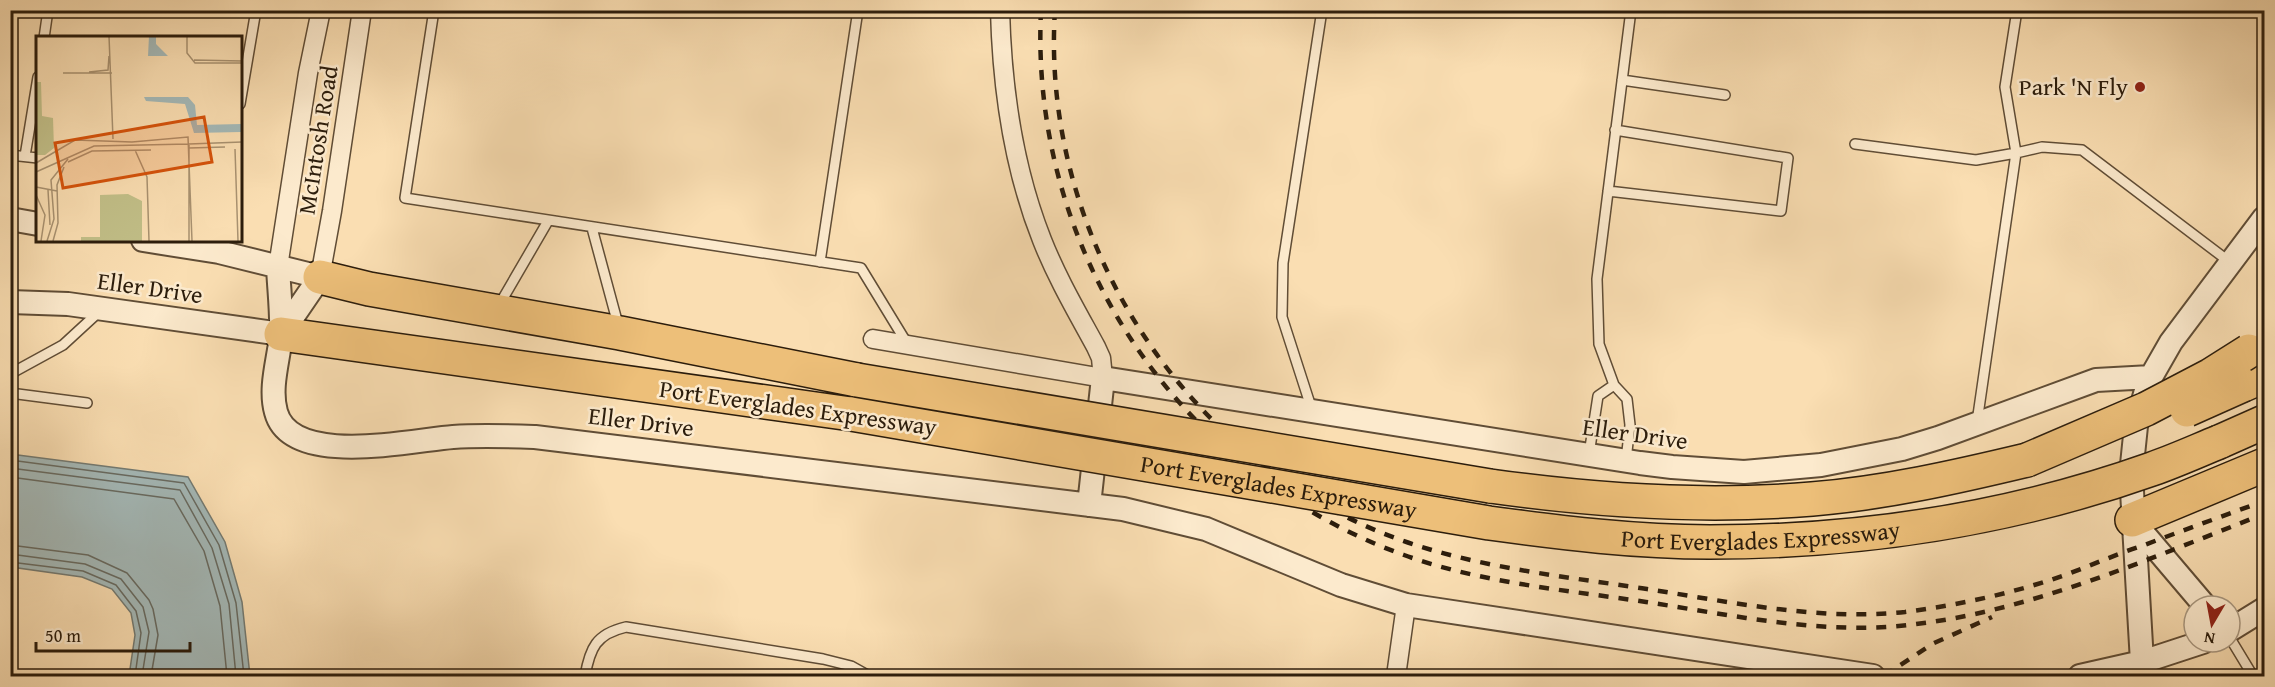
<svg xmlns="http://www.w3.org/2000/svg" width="2275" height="687" viewBox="0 0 2275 687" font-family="'Gentium Book Plus',serif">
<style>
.water{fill:#a4b9b8;stroke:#747b73;stroke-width:1.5}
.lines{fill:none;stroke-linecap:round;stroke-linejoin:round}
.shore{stroke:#686b62;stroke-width:1.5}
.service-casing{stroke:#604d36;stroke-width:12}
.minor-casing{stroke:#604d36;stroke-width:21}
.tertiary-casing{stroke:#604d36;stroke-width:26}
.motorway-casing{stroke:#2c1d0c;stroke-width:36}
.service{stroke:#fceacd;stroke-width:9}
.minor{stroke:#fceacd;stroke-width:18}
.tertiary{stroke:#fceacd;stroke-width:22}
.motorway{stroke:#edbf79;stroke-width:33}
.rail{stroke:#2c1d0c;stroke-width:4.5;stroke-dasharray:10 10;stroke-linecap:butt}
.motorway-bridge-casing{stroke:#2c1d0c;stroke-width:36;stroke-linecap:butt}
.motorway-bridge{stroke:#edbf79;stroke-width:33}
.poi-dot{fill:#8f2418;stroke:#fceacd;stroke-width:2}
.labels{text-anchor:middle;stroke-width:5;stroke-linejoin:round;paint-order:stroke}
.poi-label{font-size:24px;fill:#2c1d0c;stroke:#fceacd;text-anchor:end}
.street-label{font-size:24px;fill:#2c1d0c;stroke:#fceacd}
.inset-road{fill:none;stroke:#a89170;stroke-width:1.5}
.view{fill:#d5530c;fill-opacity:0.15;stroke:#d5530c;stroke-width:3}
.inset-edge{fill:none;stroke:#2c1d0c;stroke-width:3}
</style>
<rect width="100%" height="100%" fill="#fadeb2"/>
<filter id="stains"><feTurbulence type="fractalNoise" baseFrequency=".00333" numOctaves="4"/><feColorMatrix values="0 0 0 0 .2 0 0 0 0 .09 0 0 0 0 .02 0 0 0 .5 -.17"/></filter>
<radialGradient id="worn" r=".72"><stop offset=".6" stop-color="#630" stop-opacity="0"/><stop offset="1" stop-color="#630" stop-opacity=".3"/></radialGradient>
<path class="water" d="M10,454l178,23 37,65 17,60 8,74h-121l6,-41 -4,-22 -19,-24 -30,-12 -71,-10z"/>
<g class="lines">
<path class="shore" d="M10,460l174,23 35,62 17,58 8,73
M10,468l170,22 32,58 17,56 7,72
M10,477l164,22 30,52 16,55 7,70
M10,545l78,10 39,18 22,27 4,9 5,26 -7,41
M10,554l75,10 36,15 22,28 6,25 -7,44
M10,562l73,9 33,14 20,26 5,22 -6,43"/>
<defs>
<path id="service" d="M434,10l-29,188 456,70 47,77
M44,38l4,-28
M1622,80l103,15
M240,104l16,-94
M1855,144l121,16 40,-7 -11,-66 12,-77
M10,155l28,3
M25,156l13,-79
M1608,191l173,20 7,-53 -173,-28
M592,228l27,100
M820,262l38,-252
M498,307l50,-86
M10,374l53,-29 38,-35
M10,393l77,10
M1312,410l-30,-93 1,-54 39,-253
M1977,422l39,-269 26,-6 40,3 149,113
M1589,454l9,-58 16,-11
M1626,460l4,-35 -3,-26 -13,-14 -15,-41 -2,-65 34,-269
M2230,638l23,38
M585,676c5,-28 11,-42 41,-49l197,32 28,7 18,10"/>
<path id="minor" d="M278,267l30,-194 13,-63
M320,277l12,-66 30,-201
M873,339l230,39 -2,-20 -5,-11c-19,-35 -39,-69 -54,-107 -29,-73 -40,-152 -42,-230
M1396,676l10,-71"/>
<path id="tertiary" d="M10,219l28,5
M143,240l76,12 101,25 -39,57
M278,267c1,22 4,46 3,68 -2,24 -12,52 -5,77 15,56 136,28 177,25 27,-2 54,-1 82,0l588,72 83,20 135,56 65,20 467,71
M10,302l58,2 213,30
M1089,505l14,-127 537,85 32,4 72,5 77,-7 81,-16 36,-11 158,-58 55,-3
M2132,520l73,86
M2230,630l34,-21
M2142,662l-11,-188 5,-48 9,-32 6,-17 20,-35 93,-124
M2080,676l62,-14 61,-20"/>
<path id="motorway" d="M320,277l49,12 251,44 237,47
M281,334l570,80
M2243,385l21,-9
M2219,442l45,-20
M1490,486c107,15 214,22 322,13 73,-6 144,-22 215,-39
M2132,520l132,-55"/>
</defs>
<use href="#service" class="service-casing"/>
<use href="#minor" class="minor-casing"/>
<use href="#tertiary" class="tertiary-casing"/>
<use href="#motorway" class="motorway-casing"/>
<use href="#service" class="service"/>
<use href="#minor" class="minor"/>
<use href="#tertiary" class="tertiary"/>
<use href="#motorway" class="motorway"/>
<path class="rail" d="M1041,10c-12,241 137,464 363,545 77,28 162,35 242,47 86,13 175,33 262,23 122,-13 242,-67 356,-111
M1055,10c-14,210 110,423 302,512 91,43 191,52 290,67 84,13 172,32 258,23 54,-7 109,-19 160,-37 25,-9 49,-20 74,-28 42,-16 84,-31 125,-46
M1884,676l48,-32 60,-27"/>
<defs>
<g id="motorway-bridge">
<path d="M857,380l633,106"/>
<path d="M2187,410l56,-25"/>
<path id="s1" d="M851,414l638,109c74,10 147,19 221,19 149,0 301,-23 442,-73 23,-8 45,-18 67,-27"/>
<path d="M2027,460l119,-51 65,-34 38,-24"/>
</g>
</defs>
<use href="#motorway-bridge" class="motorway-bridge-casing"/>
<use href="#motorway-bridge" class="motorway-bridge"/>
</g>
<circle class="poi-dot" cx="2140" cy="87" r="6"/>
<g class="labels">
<g class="poi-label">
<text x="2128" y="95">Park 'N Fly</text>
</g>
<g class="street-label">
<text transform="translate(318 140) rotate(-81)" y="8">McIntosh Road</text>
<text transform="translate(150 288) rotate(8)" y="8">Eller Drive</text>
<text transform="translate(798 408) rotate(8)" y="8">Port Everglades Expressway</text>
<text transform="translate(641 422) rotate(7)" y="8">Eller Drive</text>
<text transform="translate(1635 434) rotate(8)" y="8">Eller Drive</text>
<text dy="8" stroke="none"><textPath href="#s1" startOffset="434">Port Everglades Expressway</textPath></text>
<text dy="8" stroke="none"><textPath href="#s1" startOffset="920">Port Everglades Expressway</textPath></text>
</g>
</g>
<g transform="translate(36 36)">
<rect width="206" height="206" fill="#fadeb2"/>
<path d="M0,46h5l1,34 11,2 1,30 -9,7h-9zM92,158l14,7v40h-61v-4h19v-42z" fill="#c2c089"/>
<path d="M113,0h7v8l12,12h-20zM108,61h44l7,8 2,20 44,-1v8l-47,1 -9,-29 -39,-3z" fill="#a4b9b8"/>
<path class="inset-road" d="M73,0l4,103M151,0v17l8,10h47M158,24l48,1M53,36l19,-2 1,-14M27,37h49M153,108l53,-2M153,109v96M153,112l36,-1M199,113l3,92M99,114l12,27 2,64M32,126l24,-11 59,-1M0,127l39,-23 57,2 56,-5 4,104M0,136l58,-26 95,-2M0,151l21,4M12,154l2,35M0,159l9,20 -4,26M0,174v21M11,205l7,-22 -3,-39 17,-21M17,205l5,-18 -1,-38 7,-18"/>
<path class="view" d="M168,81l8,45 -149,26 -8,-45z"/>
<rect width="206" height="206" class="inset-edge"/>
</g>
<rect width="2275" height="687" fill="none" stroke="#fadeb2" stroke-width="36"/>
<rect x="12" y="12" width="2251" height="663" fill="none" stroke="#2c1d0c" stroke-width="3"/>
<rect x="18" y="18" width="2239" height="651" fill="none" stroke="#2c1d0c" stroke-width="1.5"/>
<g transform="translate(2212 624) rotate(190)"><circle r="28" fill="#fceacd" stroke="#a99880" stroke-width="1.5"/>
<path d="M0-4.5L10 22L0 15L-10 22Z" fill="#8f2418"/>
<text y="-9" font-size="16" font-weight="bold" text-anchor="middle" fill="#2c1d0c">N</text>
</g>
<path d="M36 642v9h154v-9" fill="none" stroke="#2c1d0c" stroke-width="3"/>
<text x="45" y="642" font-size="18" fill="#2c1d0c" stroke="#fceacd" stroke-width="4.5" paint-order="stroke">50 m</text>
<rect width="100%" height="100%" filter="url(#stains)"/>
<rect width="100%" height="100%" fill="url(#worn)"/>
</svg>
